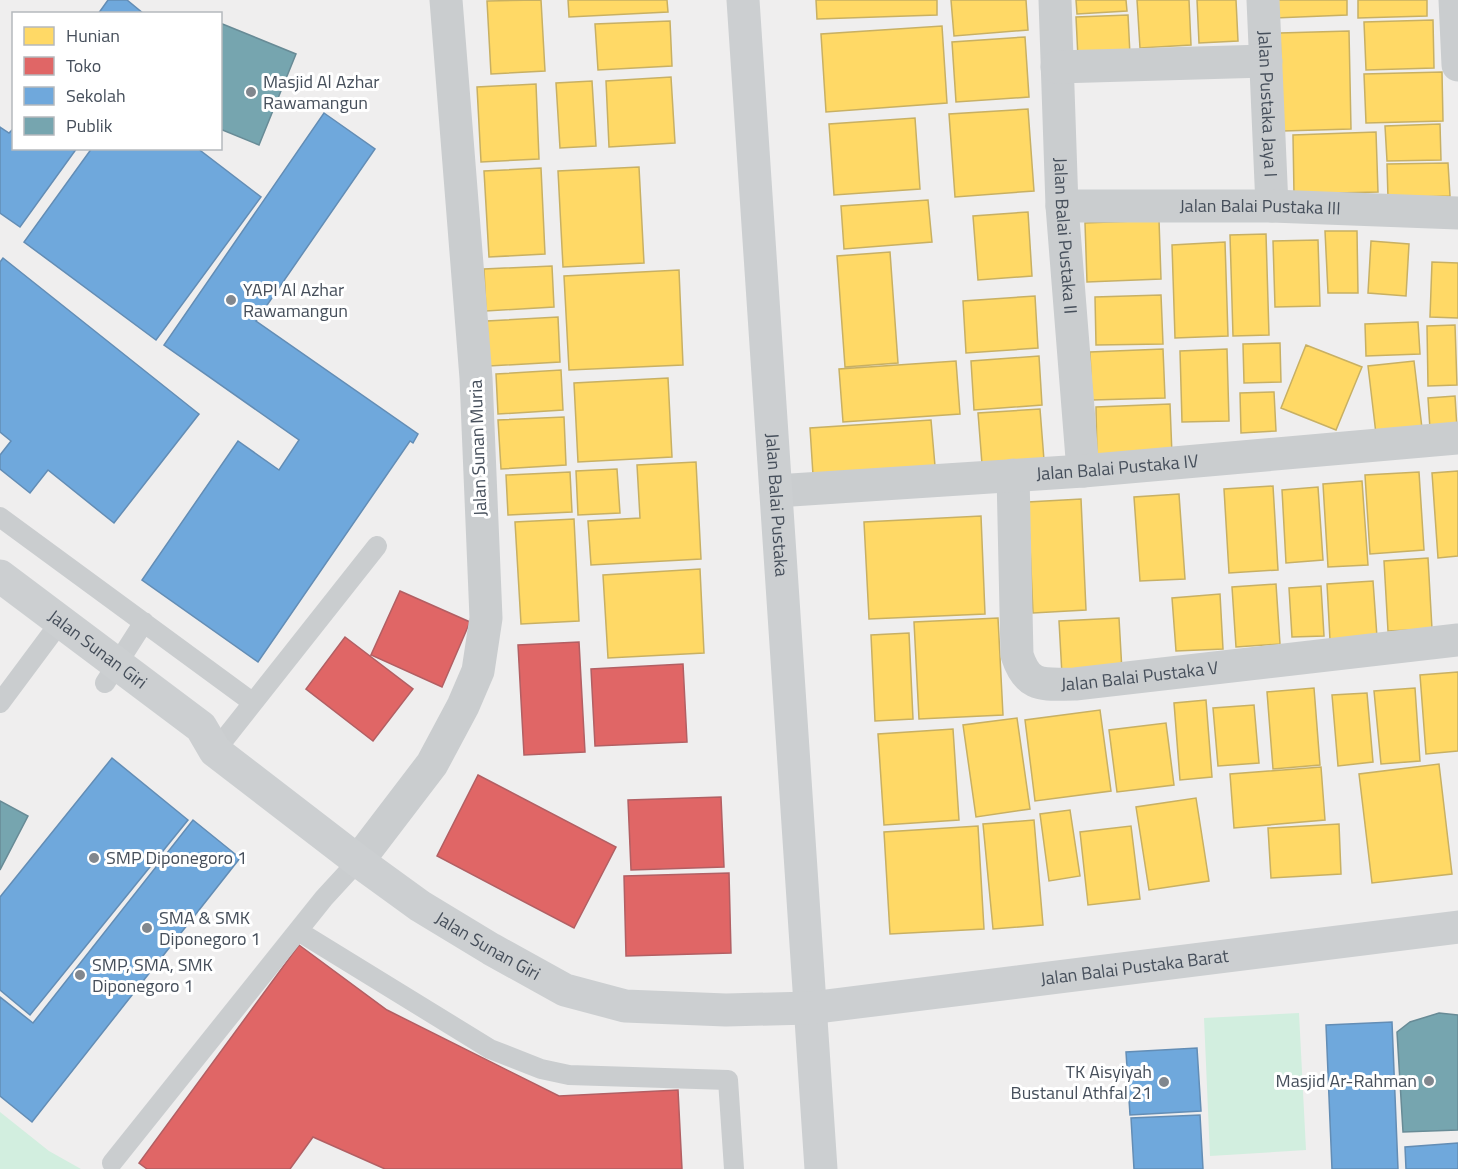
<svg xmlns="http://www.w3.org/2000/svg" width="1458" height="1169" viewBox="0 0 1458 1169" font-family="'Titillium Web',sans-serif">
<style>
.green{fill:#d2eedf}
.homes{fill:#ffd966;stroke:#c8b063;stroke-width:1.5}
.shops{fill:#e06666;stroke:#b25f63;stroke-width:1.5}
.schools{fill:#6fa8dc;stroke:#638db5;stroke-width:1.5}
.public{fill:#76a5af;stroke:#688b96;stroke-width:1.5}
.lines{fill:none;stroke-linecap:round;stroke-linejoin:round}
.lane{stroke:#cacdcf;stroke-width:20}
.street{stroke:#cacdcf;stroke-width:33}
.secondary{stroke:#cccfd1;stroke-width:33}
.poi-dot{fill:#81878e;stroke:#fff;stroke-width:2}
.labels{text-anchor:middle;stroke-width:6;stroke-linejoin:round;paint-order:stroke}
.poi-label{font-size:18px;fill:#464f5b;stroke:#fff;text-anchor:start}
.street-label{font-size:18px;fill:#464f5b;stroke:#fff}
</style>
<rect width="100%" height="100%" fill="#efeeee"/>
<path class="green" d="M1299,1013l7,137 -96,6 -6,-138z
M0,1112l49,39 32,18h-81z"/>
<path class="homes" d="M541,0l4,71 -54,3 -4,-73z
M568,0h99l1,12 -99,5z
M816,0h121v15l-120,4z
M951,0h75l2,30 -74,6z
M1076,0h50l1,11 -50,3z
M1137,0h52l2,45 -51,3z
M1197,0h39l2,41 -39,2z
M1275,0h72v15l-72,3z
M1358,0h69v16l-69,2z
M1128,15l2,40 -52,3 -2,-41z
M1433,20l1,48 -68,2 -2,-48z
M670,21l2,45 -74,4 -3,-46z
M942,26l5,77 -121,9 -5,-78z
M1349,31l2,98 -68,2 -3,-98z
M1025,37l4,60 -73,5 -4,-60z
M1442,72l1,49 -77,2 -2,-49z
M671,77l4,66 -66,4 -3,-66z
M592,81l4,65 -36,2 -4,-65z
M536,84l3,75 -58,3 -4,-75z
M1028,109l6,82 -79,6 -6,-83z
M915,118l5,71 -86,6 -5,-71z
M1440,124l1,36 -54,1 -2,-35z
M1376,132l2,60 -84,2 -1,-59z
M1448,163l2,33 -62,2 -1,-34z
M639,167l5,96 -81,4 -5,-96z
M541,168l4,86 -56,3 -5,-86z
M928,200l4,42 -88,7 -3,-43z
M1028,212l4,64 -54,4 -5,-64z
M1159,220l2,59 -74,3 -2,-59z
M1325,231h32l1,62h-30z
M1266,234l3,101 -36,1 -3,-101z
M1318,240l2,66 -45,1 -2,-66z
M1371,241l38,3 -3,52 -38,-3z
M1225,242l3,94 -53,2 -3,-93z
M890,252l8,111 -53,4 -8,-111z
M1432,262l26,1v55l-28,-1z
M552,266l2,41 -68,4 -2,-42z
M679,270l4,95 -114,5 -5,-94z
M1161,295l2,49 -67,1 -1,-48z
M1035,296l3,52 -72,5 -3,-52z
M558,317l2,45 -71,4 -2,-45z
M1418,322l2,32 -54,2 -1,-32z
M1455,325l2,60 -29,1 -1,-60z
M1280,343l1,39 -37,1 -1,-39z
M1306,345l56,22 -26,63 -55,-22z
M1163,349l2,49 -73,2 -2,-48z
M1227,349l2,72 -47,1 -2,-71z
M1039,356l3,49 -68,5 -3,-49z
M956,361l4,53 -117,8 -4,-53z
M1414,361l8,67 -46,6 -8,-68z
M561,370l2,40 -65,4 -2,-40z
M668,378l4,79 -94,5 -4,-79z
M1274,392l2,39 -35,2 -1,-40z
M1455,396l2,32 -27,1 -2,-31z
M1170,404l2,51 -75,3 -1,-51z
M1040,409l4,51 -62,4 -4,-51z
M564,417l2,48 -65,4 -3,-49z
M931,420l4,46 -122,9 -3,-47z
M696,462l5,97 -110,6 -3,-44 52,-3 -3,-53z
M617,469l3,44 -42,2 -2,-44z
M1458,471v85l-20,2 -6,-85z
M570,472l2,40 -64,3 -2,-40z
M1419,472l5,78 -54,4 -5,-79z
M1362,481l6,84 -40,2 -5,-83z
M1273,486l5,84 -49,3 -5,-84z
M1318,487l5,73 -37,3 -4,-73z
M1179,494l6,85 -45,2 -6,-84z
M1081,499l5,111 -53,3 -5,-111z
M981,516l4,98 -116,5 -5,-97z
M574,519l5,102 -58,3 -6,-102z
M1428,558l4,71 -44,2 -4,-70z
M700,569l4,84 -96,5 -5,-83z
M1373,581l4,56 -47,3 -3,-56z
M1276,584l4,60 -44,3 -4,-60z
M1321,586l3,50 -32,1 -3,-49z
M1220,594l3,55 -47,2 -4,-53z
M998,618l5,97 -84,4 -5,-97z
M1119,618l3,53 -60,4 -3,-54z
M909,633l4,86 -38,2 -4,-86z
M1458,672v79l-32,3 -6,-79z
M1314,688l6,77 -47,4 -6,-77z
M1415,688l5,73 -39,3 -7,-73z
M1367,693l6,69 -35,4 -6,-71z
M1206,700l6,77 -32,3 -6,-77z
M1254,705l5,58 -41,3 -5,-58z
M1100,710l11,81 -76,10 -10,-81z
M1017,718l13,91 -54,8 -13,-92z
M1166,723l8,62 -57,7 -8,-62z
M953,729l6,91 -75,5 -6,-91z
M1439,764l13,110 -80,9 -13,-109z
M1321,767l4,53 -91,8 -4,-54z
M1196,798l13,83 -60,9 -13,-83z
M1070,810l10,66 -31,5 -9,-67z
M1034,820l9,105 -50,4 -10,-105z
M1339,824l2,50 -70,4 -3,-50z
M978,826l6,103 -94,5 -6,-102z
M1131,826l9,73 -52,6 -8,-73z"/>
<path class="shops" d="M400,591l70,31 -28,65 -71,-32z
M345,637l68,52 -40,52 -67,-52z
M579,642l6,110 -61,3 -6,-110z
M683,664l4,78 -92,4 -4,-77z
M478,775l138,72 -42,81 -137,-72z
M721,797l3,70 -93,3 -3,-70z
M729,873l2,80 -105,3 -2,-80z
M299,945l88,65 172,86 119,-6 4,79h-297l-72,-32 -23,32h-143l-8,-6z"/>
<path class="schools" d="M108,0h19l17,14h-46z
M324,113l51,36 -119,172 162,113 -5,9 -3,-2 -152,221 -116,-82 96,-139 41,29 20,-30 -135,-95z
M0,127l9,6 5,-5v20h63l-57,79 -20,-14z
M92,148h105l64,49 -105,143 -132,-98z
M3,258l196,156 -85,109 -66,-53 -18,23 -30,-24v-14l11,-14 -11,-9v-170z
M112,758l76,62 -158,195 -30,-25v-93z
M193,820l47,38 -208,264 -32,-26v-99l33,26z
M1392,1022l6,147h-66l-6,-144z
M1197,1048l4,63 -71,4 -4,-63z
M1200,1115l3,54h-69l-3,-51z
M1458,1143v26h-52l-1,-22z"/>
<path class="public" d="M220,23l76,31 -37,91 -39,-16z
M0,801l28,15 -28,54z
M1439,1013l19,2v115l-55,2 -6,-100 13,-10z"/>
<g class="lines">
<path class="lane" d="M0,517l252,185
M105,683l39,-61
M0,703l61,-82
M215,751l162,-205
M298,931l192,118 51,20 28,6 159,5 6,89
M112,1163l212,-265 34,-37"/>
<g class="street">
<path id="s1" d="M1055,0l7,206 21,265"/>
<path id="s2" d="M1263,0l9,206"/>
<path d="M1455,0l3,65"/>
<path d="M1057,67l209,-6"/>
<path id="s3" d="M1062,206h210l186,7"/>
<path id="s4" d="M1013,475l4,180c11,34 26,29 58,29l383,-44"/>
<path id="s5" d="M776,491l307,-20 375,-33"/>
<path d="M358,861l74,-97 31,-58 15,-35 8,-53 -10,-240 -30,-378"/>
</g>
<g class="secondary">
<path id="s6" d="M743,0l78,1169"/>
<path id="s7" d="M0,576l201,151 14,24 143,110 62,45 71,43 74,41 60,16 101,4 84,-2 648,-81"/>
</g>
</g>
<g class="poi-dot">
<circle cx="251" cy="92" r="6"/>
<circle cx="231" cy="300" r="6"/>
<circle cx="94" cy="858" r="6"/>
<circle cx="147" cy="928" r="6"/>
<circle cx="80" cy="975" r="6"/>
<circle cx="1429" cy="1081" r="6"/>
<circle cx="1164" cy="1082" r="6"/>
</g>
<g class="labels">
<g class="poi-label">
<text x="263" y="88">Masjid Al Azhar<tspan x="263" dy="21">Rawamangun</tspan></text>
<text x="243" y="296">YAPI Al Azhar<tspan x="243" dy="21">Rawamangun</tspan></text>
<text x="106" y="864">SMP Diponegoro 1</text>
<text x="159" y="924">SMA &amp; SMK<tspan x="159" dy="21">Diponegoro 1</tspan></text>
<text x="92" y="971">SMP, SMA, SMK<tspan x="92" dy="21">Diponegoro 1</tspan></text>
<text x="1152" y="1078" text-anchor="end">TK Aisyiyah<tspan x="1152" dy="21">Bustanul Athfal 21</tspan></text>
<text x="1417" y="1087" text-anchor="end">Masjid Ar-Rahman</text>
</g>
<g class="street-label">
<text dy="6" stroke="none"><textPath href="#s2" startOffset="104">Jalan Pustaka Jaya I</textPath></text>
<text dy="6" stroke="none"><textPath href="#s3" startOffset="198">Jalan Balai Pustaka III</textPath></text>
<text dy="6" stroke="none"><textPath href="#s1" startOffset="236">Jalan Balai Pustaka II</textPath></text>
<text transform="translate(478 448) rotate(-92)" y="6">Jalan Sunan Muria</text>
<text dy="6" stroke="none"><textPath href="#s5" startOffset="342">Jalan Balai Pustaka IV</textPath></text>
<text dy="6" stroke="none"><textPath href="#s6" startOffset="506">Jalan Balai Pustaka</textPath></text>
<text dy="6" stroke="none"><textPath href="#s7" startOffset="122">Jalan Sunan Giri</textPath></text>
<text dy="6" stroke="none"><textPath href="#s4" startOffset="318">Jalan Balai Pustaka V</textPath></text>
<text dy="6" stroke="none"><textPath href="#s7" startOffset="615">Jalan Sunan Giri</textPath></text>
<text dy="6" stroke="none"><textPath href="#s7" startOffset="1278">Jalan Balai Pustaka Barat</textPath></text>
</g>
</g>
<rect x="12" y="12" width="210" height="138" fill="#ffffff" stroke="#b5b9bd" stroke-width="1.5"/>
<rect x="24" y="27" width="30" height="18" fill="#ffd966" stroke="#b5b9bd" stroke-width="1.5"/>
<text x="66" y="42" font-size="18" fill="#464f5b">Hunian</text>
<rect x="24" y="57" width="30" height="18" fill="#e06666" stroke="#b5b9bd" stroke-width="1.5"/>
<text x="66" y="72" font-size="18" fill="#464f5b">Toko</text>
<rect x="24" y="87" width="30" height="18" fill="#6fa8dc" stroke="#b5b9bd" stroke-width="1.5"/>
<text x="66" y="102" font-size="18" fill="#464f5b">Sekolah</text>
<rect x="24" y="117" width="30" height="18" fill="#76a5af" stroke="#b5b9bd" stroke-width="1.5"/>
<text x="66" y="132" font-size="18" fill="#464f5b">Publik</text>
</svg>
